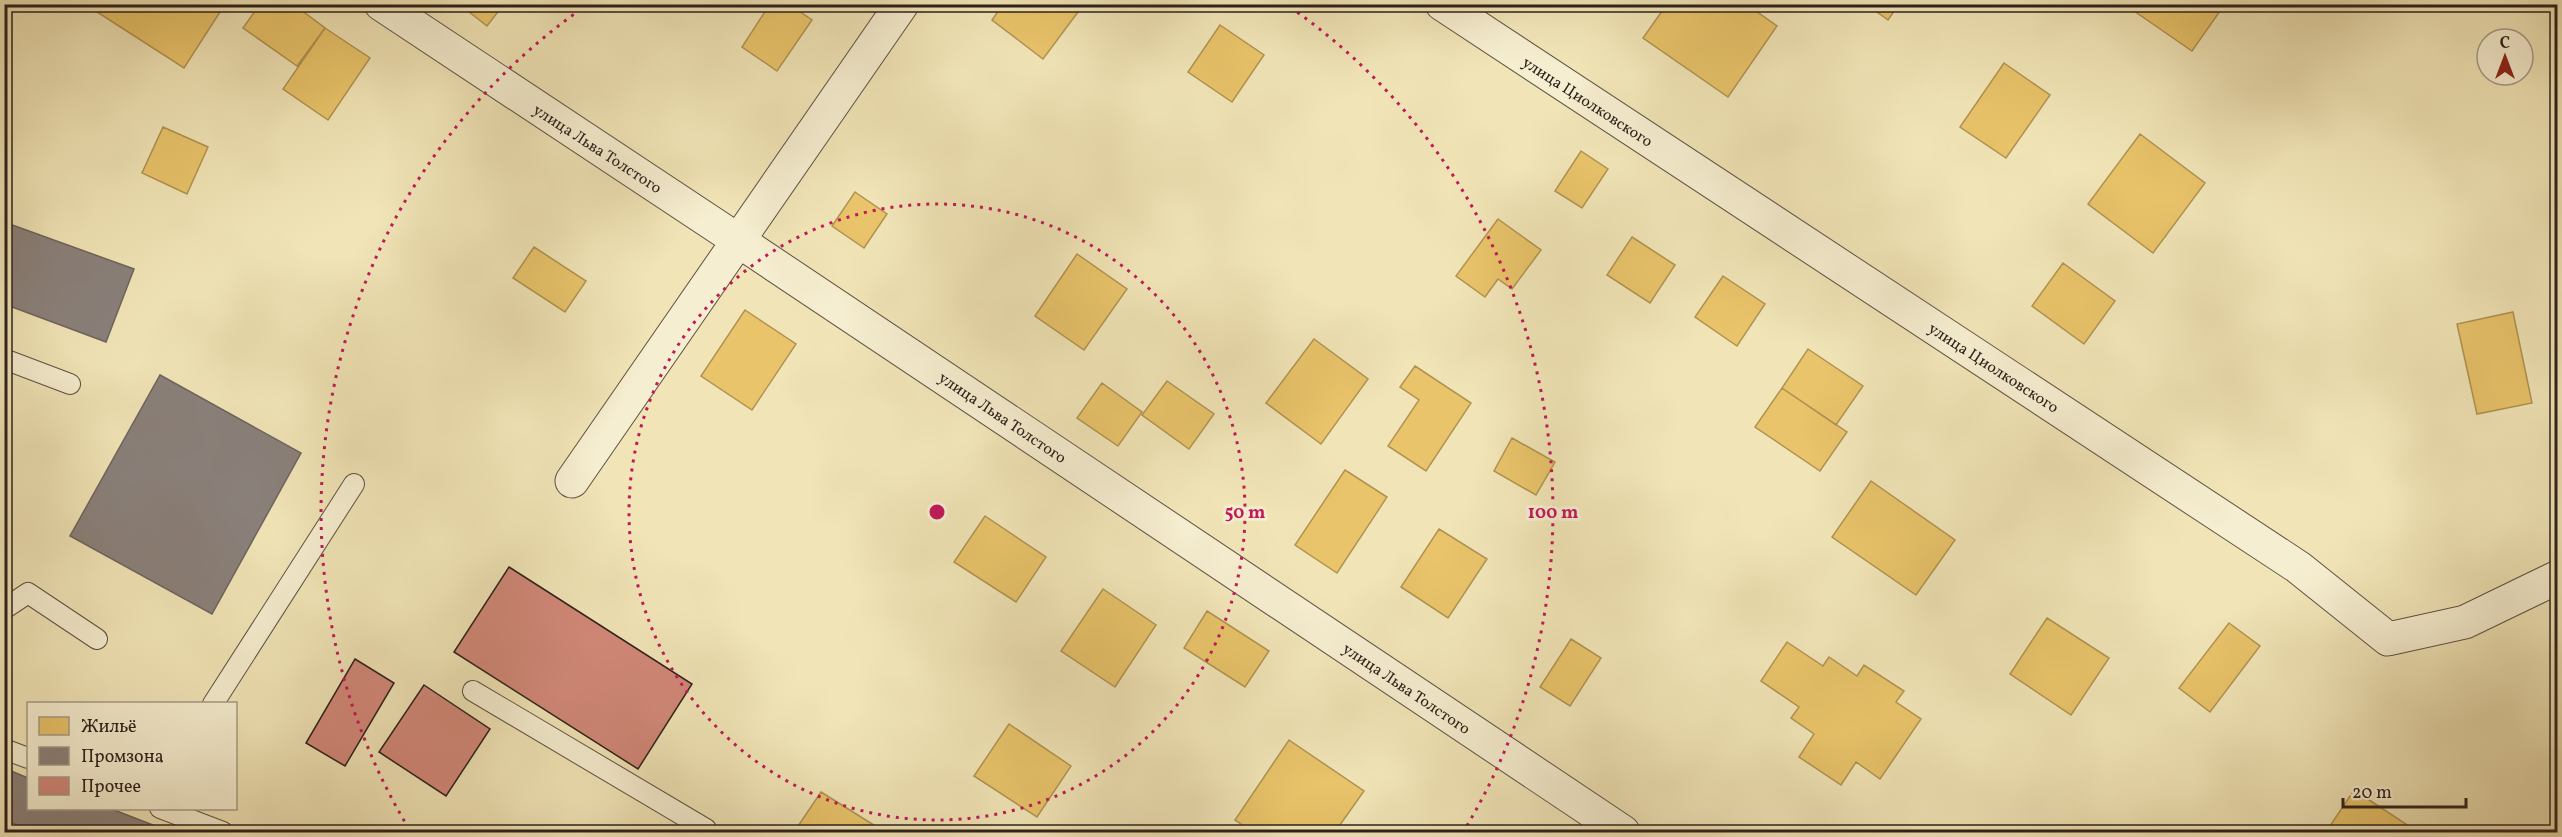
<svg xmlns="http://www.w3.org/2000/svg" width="2562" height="837" viewBox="0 0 2562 837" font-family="Vollkorn,serif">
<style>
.homes{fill:#e9c46a;stroke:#b09352;stroke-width:1.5}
.industry{fill:#8a817c;stroke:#6e645f;stroke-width:1.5}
.building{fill:#d28879;stroke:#2c211b;stroke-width:1.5}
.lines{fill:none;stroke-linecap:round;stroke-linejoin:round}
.service-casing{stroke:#5d5242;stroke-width:22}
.minor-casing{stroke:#5d5242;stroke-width:35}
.service{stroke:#f6eed0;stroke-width:20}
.minor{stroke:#f6eed0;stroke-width:33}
.ring{fill:none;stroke:#c2185b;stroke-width:3;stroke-dasharray:3 6}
.labels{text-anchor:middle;stroke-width:6;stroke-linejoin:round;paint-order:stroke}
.street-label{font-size:16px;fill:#2c211b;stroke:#f6eed0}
.centre{fill:#c2185b;stroke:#f6eed0;stroke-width:3}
.ring-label{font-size:18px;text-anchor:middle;font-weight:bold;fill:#c2185b;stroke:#f6eed0;stroke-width:6;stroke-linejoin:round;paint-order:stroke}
</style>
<rect width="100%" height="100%" fill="#f1e5b7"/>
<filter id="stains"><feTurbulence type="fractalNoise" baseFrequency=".00333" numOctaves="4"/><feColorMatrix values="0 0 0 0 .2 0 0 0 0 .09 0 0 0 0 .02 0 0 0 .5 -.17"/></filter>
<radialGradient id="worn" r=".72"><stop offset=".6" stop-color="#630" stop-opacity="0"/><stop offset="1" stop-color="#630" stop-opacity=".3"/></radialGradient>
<path class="homes" d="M101,4h115l6,5 -38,59 -87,-56z
M260,4h33l32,24 -28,38 -54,-38z
M459,4h45l-17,22z
M770,4h19l23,16 -35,51 -35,-24z
M1003,4h81l-41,55 -51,-39z
M1667,4h79l31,22 -49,71 -85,-59z
M1866,4h33l-11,16z
M2124,4h101l-33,47z
M1220,25l44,30 -32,47 -44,-30z
M325,28l45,30 -42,62 -45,-31z
M2004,63l46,32 -44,63 -46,-31z
M163,127l45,20 -21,47 -45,-21z
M2140,134l65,49 -52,70 -65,-49z
M1581,151l27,18 -26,39 -27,-17z
M855,192l32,22 -23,34 -32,-22z
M1498,219l43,31 -29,39 -14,-10 -13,18 -29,-21z
M1632,237l43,28 -25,38 -43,-28z
M534,247l52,34 -21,31 -52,-34z
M1077,254l50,35 -43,61 -49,-34z
M2063,263l52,38 -31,43 -52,-38z
M1723,276l42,28 -28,42 -42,-29z
M745,310l51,34 -44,66 -51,-34z
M2513,312l19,91 -55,11 -20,-90z
M1314,339l54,40 -47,65 -55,-41z
M1808,349l55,37 -27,39 -54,-37z
M1415,366l56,37 -45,68 -38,-25 31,-46 -19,-13z
M1167,381l47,33 -25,35 -47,-34z
M1102,383l40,29 -24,34 -41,-28z
M1782,388l65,44 -27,39 -65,-44z
M1512,438l43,24 -19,33 -42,-24z
M1345,470l42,27 -50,76 -42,-28z
M1871,481l84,59 -39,55 -84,-58z
M985,516l61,41 -30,45 -62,-40z
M1439,529l48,30 -39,59 -47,-31z
M1103,589l53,36 -41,62 -54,-36z
M1207,611l62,40 -24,36 -61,-39z
M2047,618l62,40 -38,57 -61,-41z
M2229,623l31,23 -50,66 -31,-24z
M1571,639l30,19 -31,48 -30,-19z
M1787,642l36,24 6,-9 28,19 7,-11 40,26 -8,11 25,17 -41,60 -24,-17 -15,23 -42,-28 15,-23 -23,-16 8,-11 -38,-26z
M1009,724l62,42 -34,51 -63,-41z
M1289,740l75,51 -29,41h-82l-18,-12z
M2354,790l64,42h-92z
M821,792l64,40h-91z"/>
<path class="industry" d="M4,222l130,47 -28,73 -102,-38z
M160,375l141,78 -89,161 -142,-78z
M4,768l24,10v30h81l62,24h-133l-34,-12z"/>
<path class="building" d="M509,567l183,117 -54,85 -184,-117z
M355,659l39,24 -49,83 -39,-23z
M424,685l66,44 -44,67 -67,-44z"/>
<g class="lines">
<defs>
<path id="service" d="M4,359l66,25
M4,609l24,-16 69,46
M473,691l233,138 -2,3
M213,704l141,-220
M4,749l24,9
M160,808l63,24"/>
<path id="minor" d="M381,4l358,237 884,591
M1442,4l856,563 90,72 77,-17 93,-45
M572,481l330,-477"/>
</defs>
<use href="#service" class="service-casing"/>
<use href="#minor" class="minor-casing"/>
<use href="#service" class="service"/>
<use href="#minor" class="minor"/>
</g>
<g class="ring">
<circle cx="937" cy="512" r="308"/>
<path d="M409 829A616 616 0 0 1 584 7M1290 7A616 616 0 0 1 1465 829"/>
</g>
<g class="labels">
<g class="street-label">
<text transform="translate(1588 101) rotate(33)" y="6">улица Циолковского</text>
<text transform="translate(598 148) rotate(33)" y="6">улица Льва Толстого</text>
<text transform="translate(1994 367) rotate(33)" y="6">улица Циолковского</text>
<text transform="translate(1003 417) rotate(34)" y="6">улица Льва Толстого</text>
<text transform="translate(1407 688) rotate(34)" y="6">улица Льва Толстого</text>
</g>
</g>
<circle cx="937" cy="512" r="9" class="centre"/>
<g class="ring-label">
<text x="1245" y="518">50 m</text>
<text x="1553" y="518">100 m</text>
</g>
<rect width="2562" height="837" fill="none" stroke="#f1e5b7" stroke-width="24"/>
<rect x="6" y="6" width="2550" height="825" fill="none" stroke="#2c211b" stroke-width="3"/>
<rect x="12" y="12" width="2538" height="813" fill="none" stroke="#2c211b" stroke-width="1.5"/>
<rect x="27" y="702" width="210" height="108" fill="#f6eed0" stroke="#a59c88" stroke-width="1.5"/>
<rect x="39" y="717" width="30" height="18" fill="#e9c46a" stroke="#a59c88" stroke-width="1.5"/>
<text x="81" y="732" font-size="18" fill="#2c211b">Жильё</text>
<rect x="39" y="747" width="30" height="18" fill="#8a817c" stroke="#a59c88" stroke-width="1.5"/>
<text x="81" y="762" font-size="18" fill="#2c211b">Промзона</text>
<rect x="39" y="777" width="30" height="18" fill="#d28879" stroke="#a59c88" stroke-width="1.5"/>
<text x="81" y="792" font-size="18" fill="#2c211b">Прочее</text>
<g transform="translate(2505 57)"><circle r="28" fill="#f6eed0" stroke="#a59c88" stroke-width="1.5"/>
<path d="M0-4.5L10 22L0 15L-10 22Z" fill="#8f2418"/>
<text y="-9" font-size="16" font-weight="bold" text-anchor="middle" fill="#2c211b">С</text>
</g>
<path d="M2343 798v9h123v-9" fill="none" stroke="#2c211b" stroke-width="3"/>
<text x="2352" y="798" font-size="18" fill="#2c211b" stroke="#f6eed0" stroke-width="4.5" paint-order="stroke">20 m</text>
<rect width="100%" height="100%" filter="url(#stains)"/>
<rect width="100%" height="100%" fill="url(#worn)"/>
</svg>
